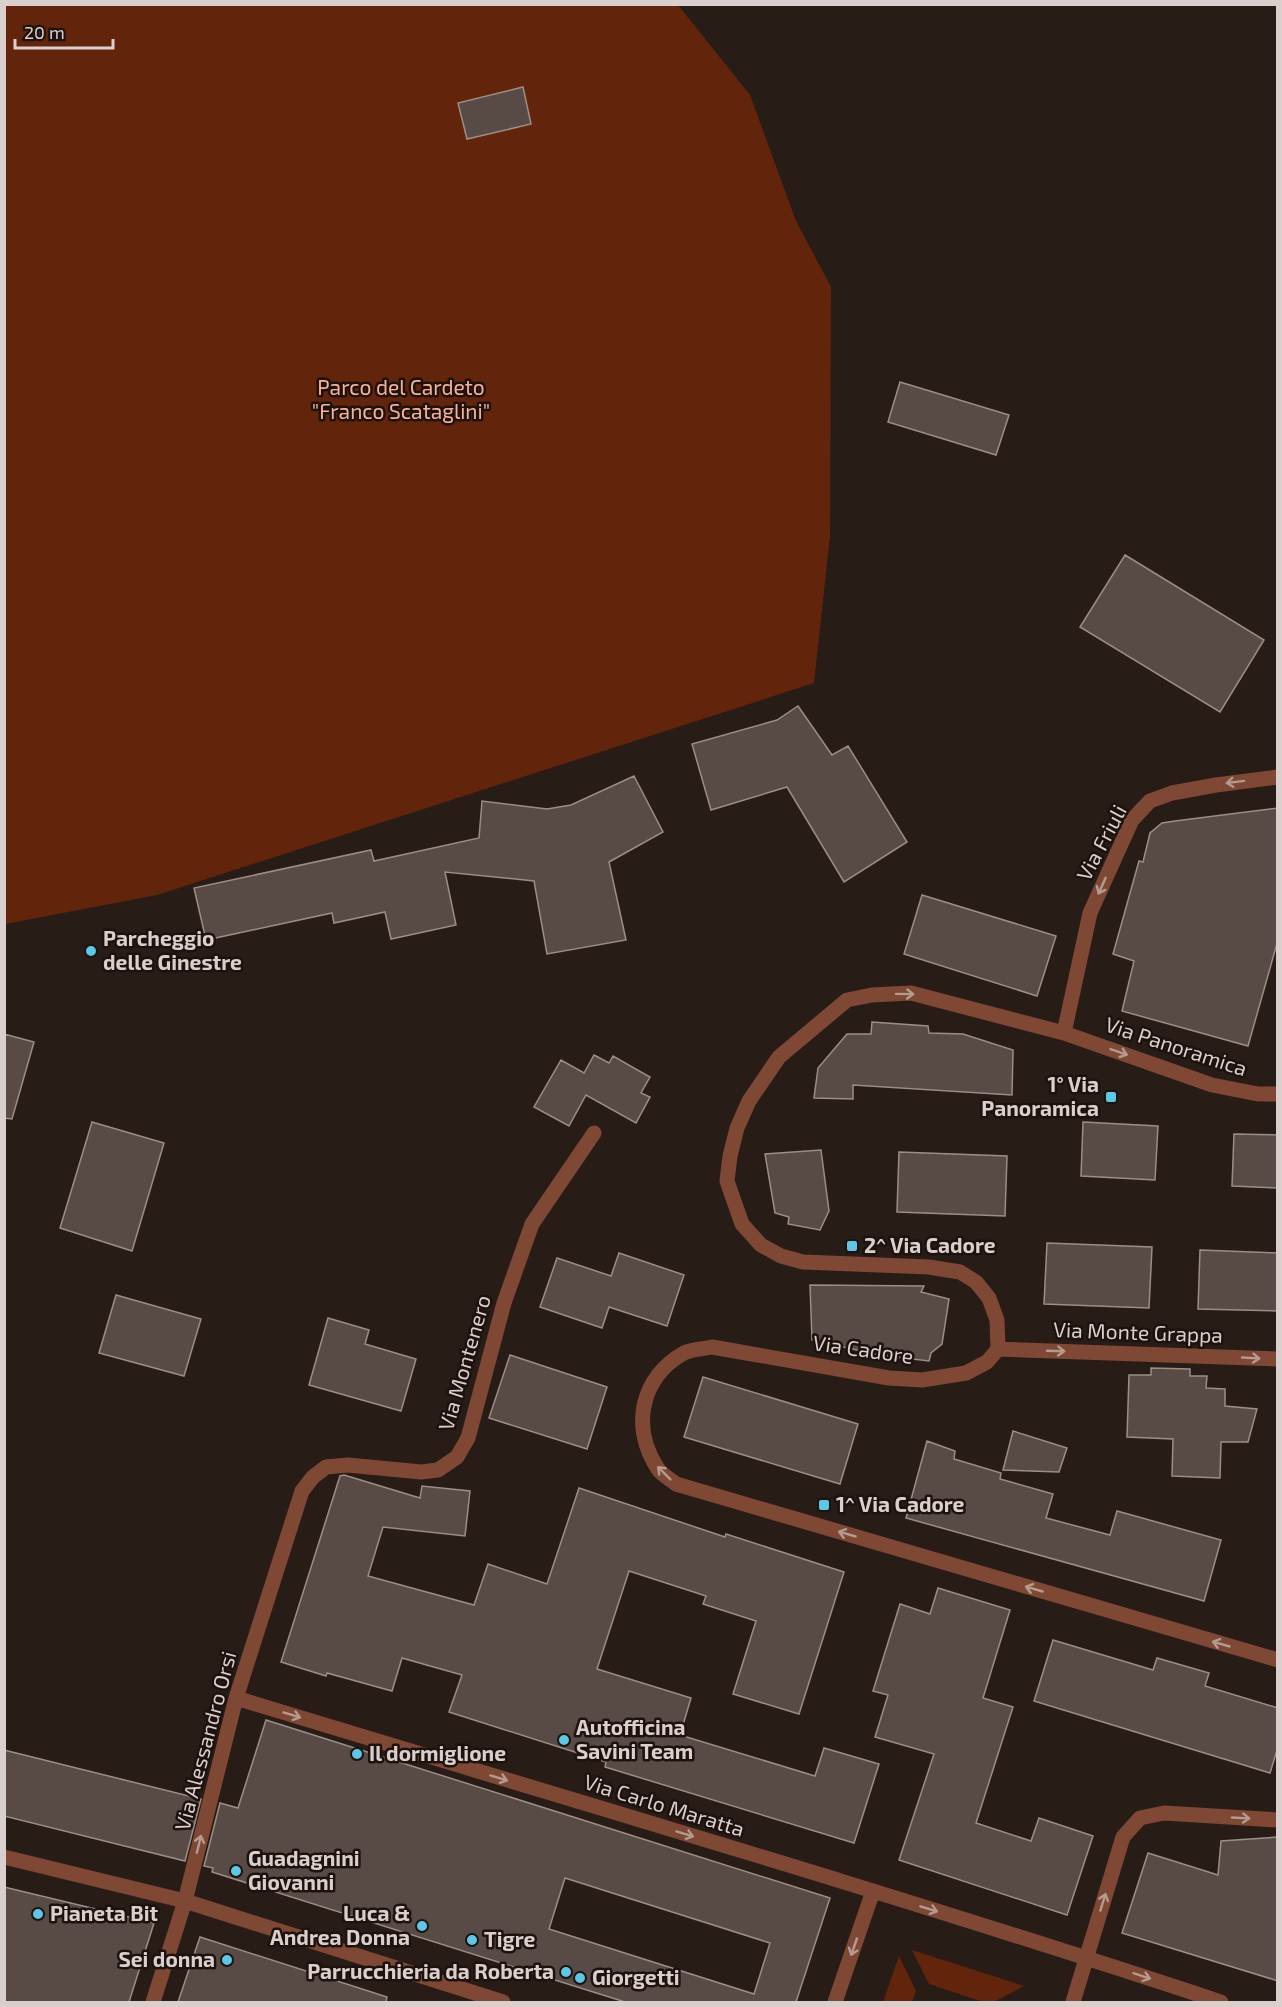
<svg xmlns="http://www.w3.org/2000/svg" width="1282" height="2007" viewBox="0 0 1282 2007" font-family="'Exo 2',sans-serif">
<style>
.green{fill:#62250b}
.building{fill:#584a44;stroke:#9d8d87;stroke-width:1.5;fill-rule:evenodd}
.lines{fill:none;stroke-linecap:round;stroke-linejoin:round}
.minor{stroke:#7e4834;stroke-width:15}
.tertiary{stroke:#7e4834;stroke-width:15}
.oneway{stroke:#b59a90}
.poi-dot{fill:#5dc7e8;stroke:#1e120e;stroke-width:2}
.labels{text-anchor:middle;stroke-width:5;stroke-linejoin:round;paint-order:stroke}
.park-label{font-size:21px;fill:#f8b298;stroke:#1e120e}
.street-label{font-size:21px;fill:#d9d0cd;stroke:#1e120e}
.poi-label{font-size:21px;font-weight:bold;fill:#d9d0cd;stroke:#1e120e;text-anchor:start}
</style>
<rect width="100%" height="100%" fill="#281c17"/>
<path class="green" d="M5,5h673l72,90 46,126 35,66 -1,249 -16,147 -657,212 -152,29z
M912,1950l112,36 -30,16h-11l-54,-18z
M899,1956l17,35 -4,11h-29z"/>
<path class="building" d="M523,87l8,37 -64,15 -9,-36z
M900,382l109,33 -13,40 -108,-33z
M1125,555l139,85 -44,72 -140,-85z
M798,706l34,49 16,-9 59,96 -63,40 -57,-95 -76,23 -19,-66 85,-24z
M634,776l29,56 -54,30 17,78 -79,14 -13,-73 -89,-9 11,53 -65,14 -6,-27 -51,11 -2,-10 -126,27 -12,-52 177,-38 3,11 105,-23 3,-37 65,8 24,-4z
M1278,808v132l-30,106 -126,-35 12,-50 -21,-7 26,-93 4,1 7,-29 12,-10 13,-2z
M922,895l134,41 -19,60 -133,-42z
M872,1022l56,4 1,7 34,1 50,16 -1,45 -159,-10v14l-39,-1 4,-30 29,-34h24z
M4,1034l30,8 -22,77 -8,-1z
M594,1055l15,8 4,-7 37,21 -9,16 9,4 -14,26 -50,-28 -17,31 -35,-19 27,-47 23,13z
M92,1122l72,21 -32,108 -72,-23z
M1083,1122l75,4 -3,54 -74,-4z
M1234,1134l44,1v53l-46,-2z
M821,1150l8,61 -9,19 -32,-6 1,-7 -14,-4 -10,-59z
M899,1152l108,4 -2,60 -108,-4z
M1047,1243l105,4 -3,61 -105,-4z
M1200,1250l78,3v58l-80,-2z
M619,1253l65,22 -17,51 -58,-19 -7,21 -62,-21 17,-49 54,18z
M810,1285l114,1 -3,6 28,7 -7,45 -11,9 -2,8 -50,-6 -67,-15z
M116,1295l85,24 -17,57 -85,-23z
M328,1318l41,12 -4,14 51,15 -15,52 -92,-26z
M510,1355l97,32 -20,62 -98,-31z
M1151,1368l39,1v7h17l-1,12 19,1v17l32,3 -9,33h-27l-1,36 -48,-2 1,-37 -46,-2 2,-62h22z
M703,1377l155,47 -18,60 -156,-47z
M1013,1431l54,17 -8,24 -56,-2z
M927,1441l28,10 -1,8 47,14 -1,6 53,15 -7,24 64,17 7,-24 104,29 -17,61 -298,-83z
M344,1475l76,23 2,-12 48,5 -5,45 -82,-9 -15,49 106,29 14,-41 59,20 32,-96 146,49 1,-3 118,38 -45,142 -66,-20 23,-73 -53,-17 3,-8 -77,-25 -32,98 94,29 -11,37 135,41 9,-28 55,16 -25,79 -249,-76 1,-5 -157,-50 13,-37 -60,-17 -10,33 -65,-18 -1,3 -45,-14 59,-186z
M938,1588l72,22 -27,88 30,9 -37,116 55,18 8,-23 54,18 -26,79 -168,-55 35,-106 -59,-17 13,-42 -15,-4 27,-87 30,10z
M1053,1640l100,30 4,-12 52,15 -4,13 73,22v39l-8,26 -236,-72z
M266,1720l564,178 -34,104h-171l-413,-130 1,-4 -9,-2 16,-63 18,5zM565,1878l205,65 -16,51 -205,-65z
M4,1750l197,49 -16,62 -181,-45z
M1278,1837v144l-156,-48 26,-80 70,22 3,-34z
M4,1887l150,36 -25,79h-125z
M200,1937l187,60 -1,5h-208z"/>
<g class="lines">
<path class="minor" d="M1064,1033l26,-120 42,-93 18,-19 22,-8 44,-8 62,-8
M1278,1094h-20l-46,-9 -148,-52 -153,-40 -39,2 -25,5 -68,57 -30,44 -12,27 -7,28 -3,25 15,43 19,21 20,11 22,6 126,5 31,5 16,10 13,16 8,22 1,29 -11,13 -21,11 -44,7 -33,-2 -177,-31c-9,2 -20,2 -28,6 -43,24 -54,74 -26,116 4,6 12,10 18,15l602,176
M998,1349l280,10
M236,1698c329,100 659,196 985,304
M153,2002l32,-101 51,-203 66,-207 11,-14 13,-10 22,-2 73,7 17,-2 19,-13 11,-19 36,-135 28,-79 62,-91
M835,2002l38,-111
M1073,2002l50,-165 17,-19 24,-5 114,7"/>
<path class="tertiary" d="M4,1857l181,44 318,101"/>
</g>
<defs><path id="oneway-shaft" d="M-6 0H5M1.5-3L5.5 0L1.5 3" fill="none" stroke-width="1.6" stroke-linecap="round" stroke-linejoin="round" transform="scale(1.5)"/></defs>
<g class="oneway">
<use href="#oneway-shaft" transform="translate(1235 782) rotate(173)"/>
<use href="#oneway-shaft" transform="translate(1102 886) rotate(114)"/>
<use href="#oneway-shaft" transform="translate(905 994) rotate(1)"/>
<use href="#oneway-shaft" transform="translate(1119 1052) rotate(19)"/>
<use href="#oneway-shaft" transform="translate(1056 1351) rotate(2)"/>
<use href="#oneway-shaft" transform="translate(1251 1358) rotate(3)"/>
<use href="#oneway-shaft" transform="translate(664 1473) rotate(-135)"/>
<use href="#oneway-shaft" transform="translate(847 1534) rotate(-164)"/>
<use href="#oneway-shaft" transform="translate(1034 1589) rotate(-164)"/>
<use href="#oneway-shaft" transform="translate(1221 1644) rotate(-164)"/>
<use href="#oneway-shaft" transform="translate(292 1715) rotate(17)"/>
<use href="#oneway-shaft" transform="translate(499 1778) rotate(17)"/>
<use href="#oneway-shaft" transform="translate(1241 1818) rotate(3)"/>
<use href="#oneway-shaft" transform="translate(685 1834) rotate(17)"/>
<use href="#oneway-shaft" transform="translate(199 1844) rotate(-76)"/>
<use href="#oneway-shaft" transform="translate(1103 1902) rotate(-73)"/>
<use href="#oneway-shaft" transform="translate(929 1909) rotate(17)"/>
<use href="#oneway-shaft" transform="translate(854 1947) rotate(109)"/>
<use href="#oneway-shaft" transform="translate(1142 1976) rotate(18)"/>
</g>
<g class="poi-dot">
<circle cx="91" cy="951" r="6"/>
<rect x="1105" y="1091" width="12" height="12" rx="3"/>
<rect x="846" y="1240" width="12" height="12" rx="3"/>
<rect x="818" y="1499" width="12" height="12" rx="3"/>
<circle cx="564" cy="1740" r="6"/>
<circle cx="357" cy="1754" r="6"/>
<circle cx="236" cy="1871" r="6"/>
<circle cx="38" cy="1914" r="6"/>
<circle cx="422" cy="1926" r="6"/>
<circle cx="472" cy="1940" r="6"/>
<circle cx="227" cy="1960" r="6"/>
<circle cx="566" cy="1972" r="6"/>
<circle cx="580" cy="1978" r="6"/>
</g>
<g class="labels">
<g class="park-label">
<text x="401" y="395">Parco del Cardeto<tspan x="401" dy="24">"Franco Scataglini"</tspan></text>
</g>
<g class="street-label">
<text transform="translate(1102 843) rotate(-62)" y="7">Via Friuli</text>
<text transform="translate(1176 1047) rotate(18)" y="7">Via Panoramica</text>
<text transform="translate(1138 1333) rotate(2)" y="7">Via Monte Grappa</text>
<text transform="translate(863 1350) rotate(8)" y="7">Via Cadore</text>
<text transform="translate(465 1363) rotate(-74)" y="7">Via Montenero</text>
<text transform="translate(206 1741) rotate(-75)" y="7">Via Alessandro Orsi</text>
<text transform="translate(664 1806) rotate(17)" y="7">Via Carlo Maratta</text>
</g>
<g class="poi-label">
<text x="103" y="946">Parcheggio<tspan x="103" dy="24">delle Ginestre</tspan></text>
<text x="1099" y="1092" text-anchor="end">1° Via<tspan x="1099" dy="24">Panoramica</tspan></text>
<text x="864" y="1253">2^ Via Cadore</text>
<text x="836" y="1512">1^ Via Cadore</text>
<text x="576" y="1735">Autofficina<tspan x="576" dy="24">Savini Team</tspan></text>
<text x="369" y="1761">Il dormiglione</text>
<text x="248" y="1866">Guadagnini<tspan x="248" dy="24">Giovanni</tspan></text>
<text x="50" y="1921">Pianeta Bit</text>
<text x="410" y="1921" text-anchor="end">Luca &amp;<tspan x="410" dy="24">Andrea Donna</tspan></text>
<text x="484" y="1947">Tigre</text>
<text x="215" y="1967" text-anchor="end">Sei donna</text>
<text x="554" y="1979" text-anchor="end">Parrucchieria da Roberta</text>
<text x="592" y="1985">Giorgetti</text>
</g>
</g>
<rect width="1282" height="2007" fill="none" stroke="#d9d0cd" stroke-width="12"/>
<path d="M15 39v9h98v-9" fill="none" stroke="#d9d0cd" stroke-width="3"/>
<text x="24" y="39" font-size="18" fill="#d9d0cd" stroke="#1e120e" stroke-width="4.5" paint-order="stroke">20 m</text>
</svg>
